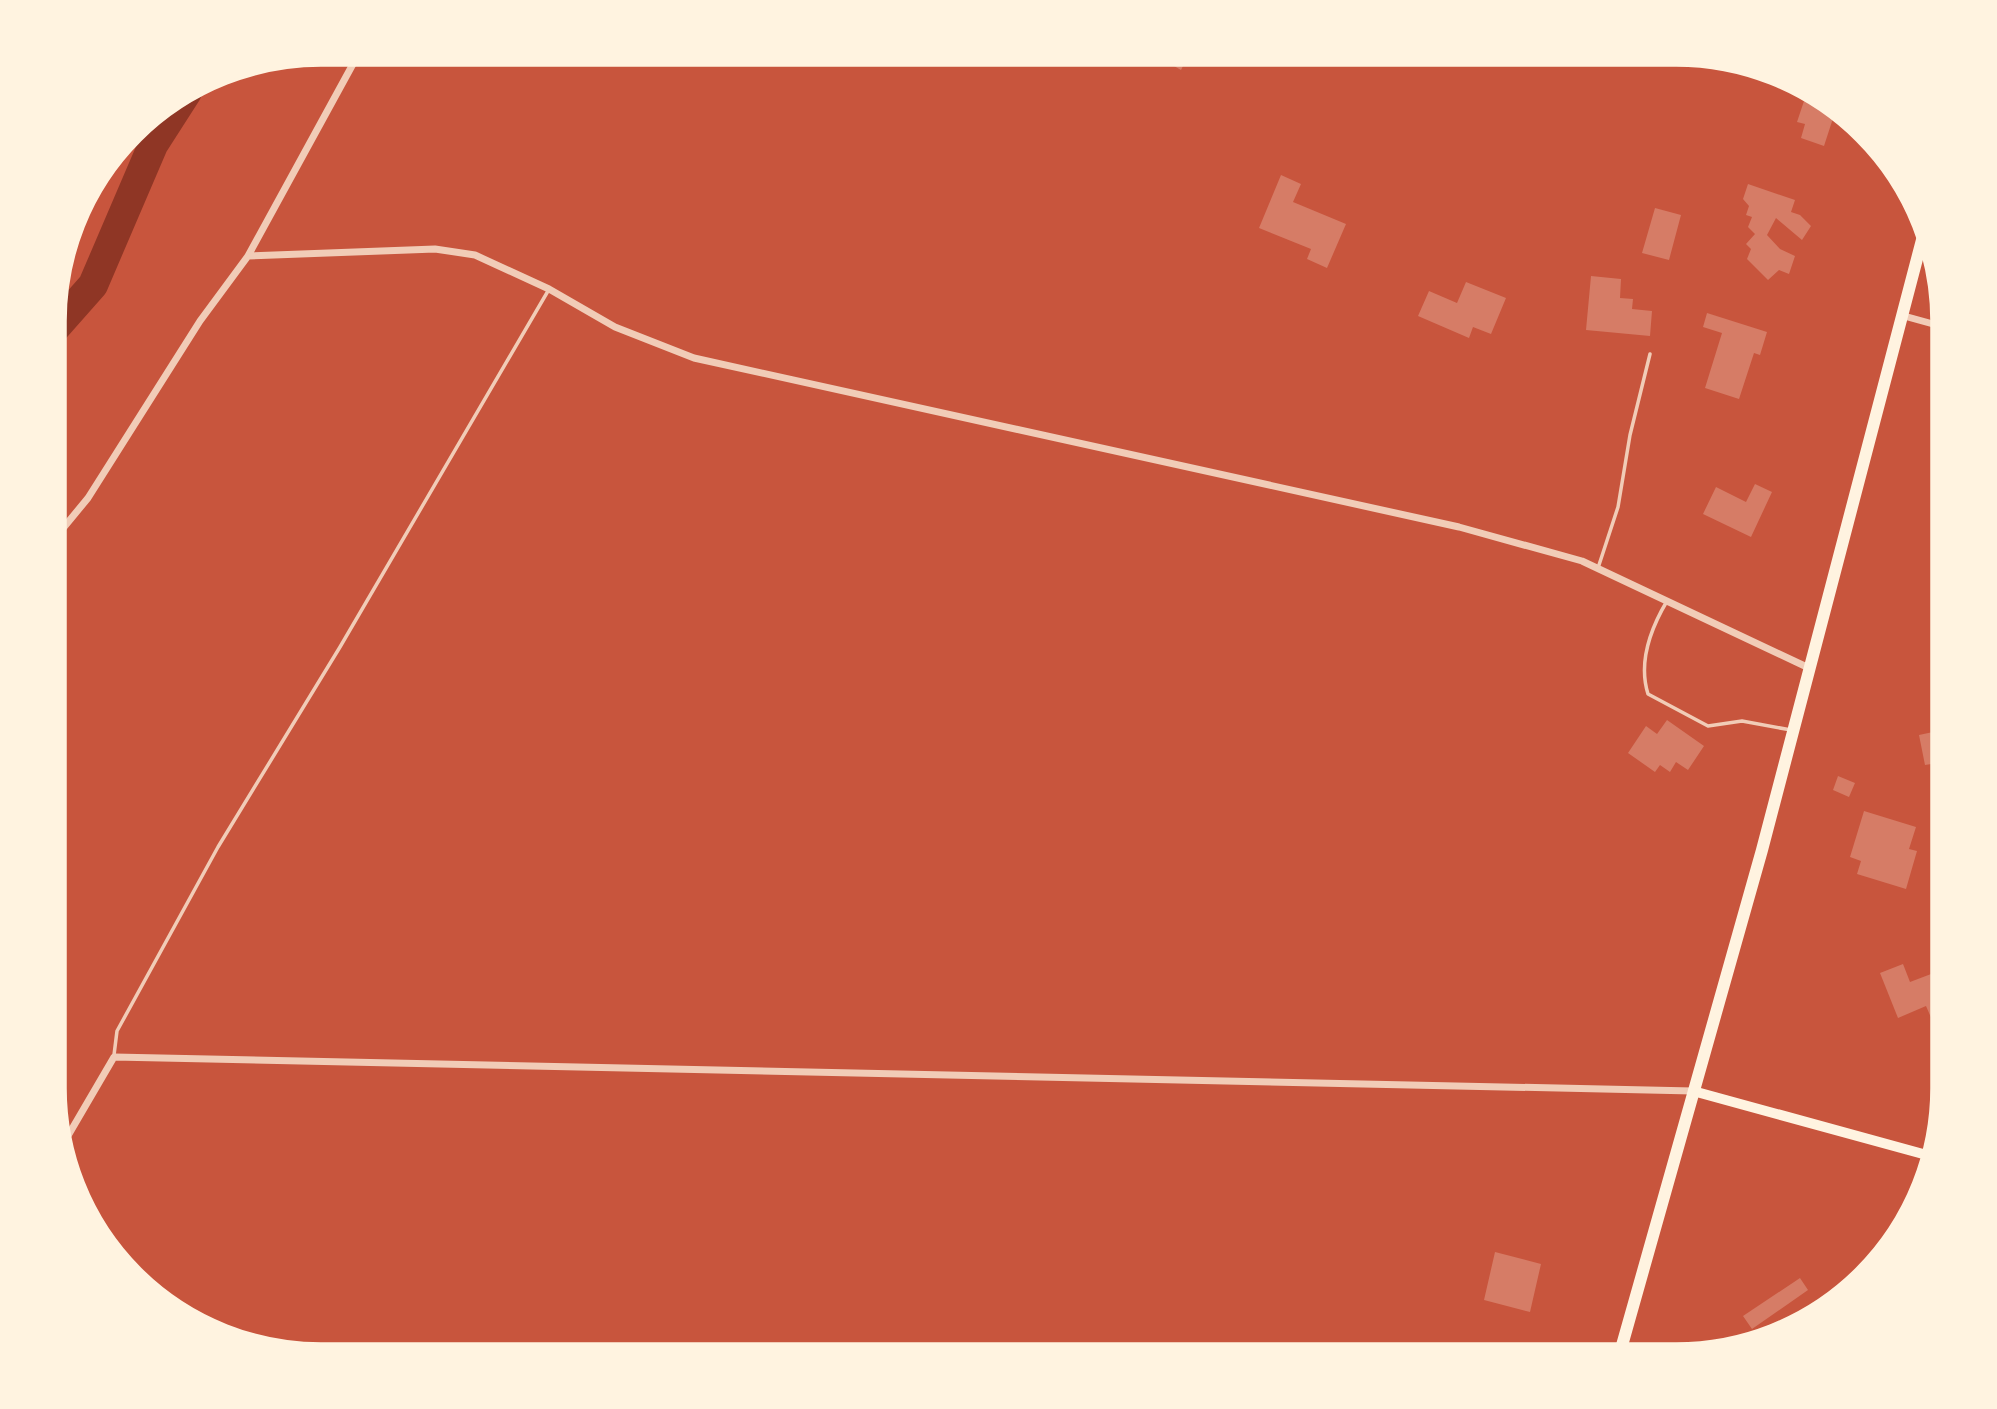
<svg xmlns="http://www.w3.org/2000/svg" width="1997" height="1409" viewBox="0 0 1997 1409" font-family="Montserrat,sans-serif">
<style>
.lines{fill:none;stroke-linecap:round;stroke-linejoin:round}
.river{stroke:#8f3625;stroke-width:30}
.building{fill:#d67c66}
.service{stroke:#f1ccb7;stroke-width:3.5}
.minor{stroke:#f1ccb7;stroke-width:7}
.secondary{stroke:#fff3e0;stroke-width:10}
.primary{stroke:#fff3e0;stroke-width:12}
.rim{fill:none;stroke:#fff3e0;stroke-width:3.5}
</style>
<rect width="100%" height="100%" fill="#c8553d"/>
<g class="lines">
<path class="river" d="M55,328l38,-43 60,-140 34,-53"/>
</g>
<path class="building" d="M1163,53h18l7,3 -7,14 -21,-12z
M1813,94l24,12 -13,40 -23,-8 4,-14 -8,-2 7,-21 6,2z
M1281,175l20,9 -8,18 53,22 -19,44 -20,-9 4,-10 -52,-21z
M1748,184l47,16 -4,12 9,3 11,11 -9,14 -26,-22 -9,17 13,14 15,7 -6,18 -10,-4 -11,10 -21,-21 4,-10 -5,-5 9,-10 -7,-7 4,-10 -6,-2 3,-9 -6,-7z
M1655,208l26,7 -12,45 -27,-7z
M1591,276l30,3 -1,19 13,1 -1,10 20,2 -2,25 -64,-6z
M1466,282l40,16 -15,36 -18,-7 -4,11 -51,-22 11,-25 28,12z
M1707,313l60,19 -7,23 -6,-2 -15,46 -34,-11 17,-55 -19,-6z
M1755,484l17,8 -21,45 -48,-23 13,-27 30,15z
M1667,720l37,26 -16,24 -12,-8 -6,10 -10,-7 -5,7 -27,-19 18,-27 11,8z
M1944,721v41l-19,3 -6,-30 14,-3 -2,-9z
M1838,776l17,7 -6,14 -16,-7z
M1864,811l52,16 -7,22 8,2 -11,38 -49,-15 4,-13 -11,-4z
M1903,964l7,18 29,-11 2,4 3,-1v52l-8,3 -10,-23 -28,12 -18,-45z
M1495,1252l46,12 -11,48 -46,-12z
M1800,1278l8,12 -56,39 -9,-13z"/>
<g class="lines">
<path class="service" d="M1598,568l20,-61 12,-72 20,-81
M1667,601c-16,27 -29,61 -19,93l60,32 34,-5 49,9
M114,1055l3,-24 101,-184 122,-200 208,-356"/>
<path class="minor" d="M248,256l187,-7 40,6 74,34 66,38 79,31 765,169 123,34 227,107
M1904,316l40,11
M55,538l33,-40 112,-177 48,-65 111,-203
M62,1146l52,-89 1579,34"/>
<path class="secondary" d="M1693,1091l241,66"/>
<path class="primary" d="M1619,1356l143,-506 161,-614"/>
</g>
<path d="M0 0H1997V1409H0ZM321 65H1676A256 256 0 0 1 1932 321V1088A256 256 0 0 1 1676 1344H321A256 256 0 0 1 65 1088V321A256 256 0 0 1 321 65Z" fill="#fff3e0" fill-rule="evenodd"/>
<path class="rim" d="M321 65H1676A256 256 0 0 1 1932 321V1088A256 256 0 0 1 1676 1344H321A256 256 0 0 1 65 1088V321A256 256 0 0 1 321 65Z"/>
</svg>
